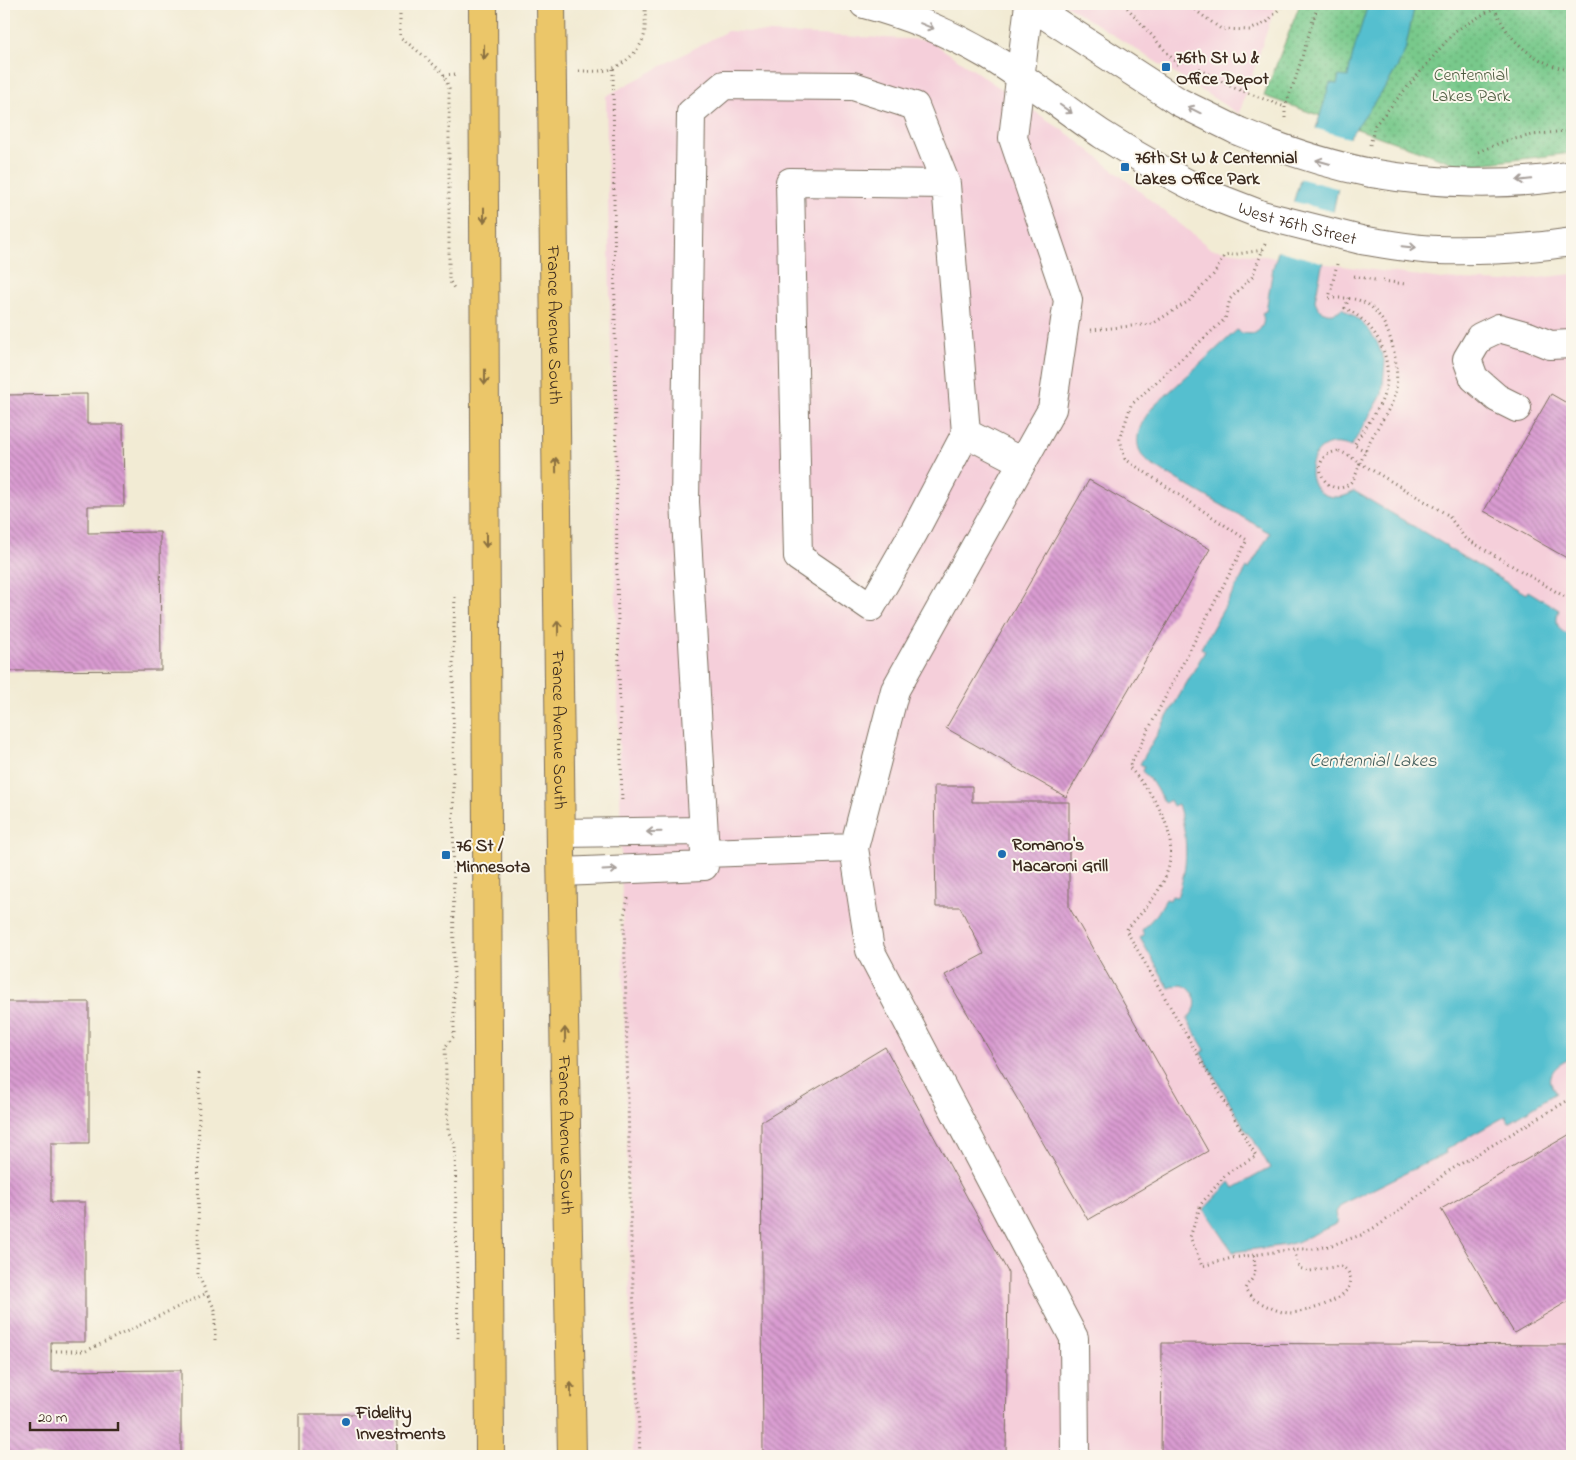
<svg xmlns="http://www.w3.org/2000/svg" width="1576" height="1460" viewBox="0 0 1576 1460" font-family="'Indie Flower',sans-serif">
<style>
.built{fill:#f5cfda}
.park{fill:url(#park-dots);stroke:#5a7a54}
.water{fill:#54bfcf;stroke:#487476}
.pier{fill:#f2ebd4}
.building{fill:url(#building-back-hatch)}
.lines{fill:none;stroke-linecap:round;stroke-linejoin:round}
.minor-casing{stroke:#7b6e5e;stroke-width:30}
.major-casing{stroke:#7b6e5e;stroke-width:30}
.path{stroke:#7b6e5e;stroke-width:3;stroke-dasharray:1 4;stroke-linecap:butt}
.minor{stroke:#fff;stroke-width:28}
.major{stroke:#ebc669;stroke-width:28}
.minor-bridge-casing{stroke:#7b6e5e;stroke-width:30;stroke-linecap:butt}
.minor-bridge{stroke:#fff;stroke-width:28}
.oneway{stroke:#a79f9a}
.oneway2{stroke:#8a7040}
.poi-dot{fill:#1f6fb2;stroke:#fbf7ec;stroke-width:2}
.labels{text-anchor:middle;stroke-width:4;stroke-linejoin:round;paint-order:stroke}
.poi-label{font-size:18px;font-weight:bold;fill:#3b2a1e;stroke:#fbf7ec;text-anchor:start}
.park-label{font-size:18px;fill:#4d5a3f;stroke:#fbf7ec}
.street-label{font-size:18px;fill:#3b2a1e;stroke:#fbf7ec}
.water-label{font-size:19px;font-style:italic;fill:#445e5c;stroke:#fbf7ec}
</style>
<defs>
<pattern id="park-dots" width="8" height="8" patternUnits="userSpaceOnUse" patternTransform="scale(1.25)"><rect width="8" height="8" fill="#78c98b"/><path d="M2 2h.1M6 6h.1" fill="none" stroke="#64a371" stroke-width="1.8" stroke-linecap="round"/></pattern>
<pattern id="building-back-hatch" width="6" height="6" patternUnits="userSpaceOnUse" patternTransform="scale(1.25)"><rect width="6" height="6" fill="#d99bd1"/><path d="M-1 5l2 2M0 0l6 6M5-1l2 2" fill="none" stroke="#b17fa9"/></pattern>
</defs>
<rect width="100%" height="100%" fill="#fbf7ec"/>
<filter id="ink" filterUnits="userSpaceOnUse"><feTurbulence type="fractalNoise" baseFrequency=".02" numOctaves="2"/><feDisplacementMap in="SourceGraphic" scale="10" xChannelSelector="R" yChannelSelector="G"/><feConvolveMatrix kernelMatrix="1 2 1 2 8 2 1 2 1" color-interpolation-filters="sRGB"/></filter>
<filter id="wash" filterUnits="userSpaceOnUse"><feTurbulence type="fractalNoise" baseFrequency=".0096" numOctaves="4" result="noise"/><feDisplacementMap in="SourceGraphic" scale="20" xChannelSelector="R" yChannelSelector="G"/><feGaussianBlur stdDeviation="1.12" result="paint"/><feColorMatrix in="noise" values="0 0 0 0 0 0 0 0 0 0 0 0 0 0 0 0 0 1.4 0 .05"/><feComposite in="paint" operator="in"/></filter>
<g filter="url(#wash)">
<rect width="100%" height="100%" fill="#f2ebd4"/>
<path class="built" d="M1064,4h212l-37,110z
M727,31l202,9 145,98 137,111 231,30 62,3 68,-8v1182h-939l-27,-1360z"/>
<path class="park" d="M1300,4h272v149l-110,13 -198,-70z"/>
<path class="water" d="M1368,4h47l-10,47 -7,15 -10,17 -40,56 -33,161c3,13 17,18 27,8l16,11 11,11 8,12 8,20 -3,33 -31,52c-45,-19 -55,50 -15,50 7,0 13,-2 18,-6l93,55 -1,1 80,47 2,-3 31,19c-5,12 -1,23 13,25v423c-17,7 -29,18 -16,35l-47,29 -3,-6 -61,34 1,3 -105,52 -5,7 2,11 -41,19 -11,3 -53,7 -29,-43 26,-27 4,6 36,-20 -21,-36h-2l-46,-79 4,-3 -18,-31c3,-3 6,-7 8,-11 3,-9 -4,-22 -14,-23 -4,0 -8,2 -12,3l-29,-50 4,-3 -2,-5 15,-16 9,-15 4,1 2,-4 5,1c12,-31 11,-61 1,-93l-5,2 -3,-6 -5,3 -13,-21 -10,-11 2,-5 -4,-2 65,-113 -4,-3 46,-80 2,1 21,-36 -120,-69c-3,-4 -9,-8 -10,-12 -7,-17 3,-33 13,-45l84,-77 5,3 11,1c9,-4 13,-12 9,-21l4,-2 7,-43 57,-185 7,1 2,-8 9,1c4,-25 13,-49 20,-73z"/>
<path class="pier" d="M1314,128l38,11 -12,50 -42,-11z
M1291,201l44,11 -10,51 -49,-13z"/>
<g id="blocks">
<path class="building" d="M87,394v30h36l1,82h-36v27l72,-1 1,138 -157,1v-276z
M1551,394l21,12v155l-88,-50z
M1089,480l121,69 -144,248 -120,-69z
M934,786h38v16h97v105l139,244 -120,69 -143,-245 39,-21 -24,-47h-24z
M4,1002h85v141h-38v59h34v140h-34v29l130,-1v86h-177z
M885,1047l123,225 -2,184h-243l-2,-334z
M1572,1133v166l-58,34 -73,-124z
M1162,1343l410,2v111h-411z
M299,1414h98v42h-98z"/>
</g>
</g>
<g filter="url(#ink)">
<use href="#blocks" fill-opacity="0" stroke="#7b6e5e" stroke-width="1"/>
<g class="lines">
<defs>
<path id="minor" d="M864,4c43,11 85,29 123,51 41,24 77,54 116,80 36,23 72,43 110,61
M1028,4l151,98 59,29
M1029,4l-16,134 55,162 -16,109 -157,281 -41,158 16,102 204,388 1,118
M1371,173c63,11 138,14 201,2
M1361,240c25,4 51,9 76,10 45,1 91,-1 135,-8
M1517,408l-20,-10 -23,-20 -7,-19 13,-22 19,-9 29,8 22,9 22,-1
M966,433l56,29
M561,833l142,-2
M854,848l-149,5 -20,-351 6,-389 33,-28 129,1 62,20 31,78 20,249 -52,99 -43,75 -73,-50 -8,-375 156,2
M562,872l142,-6"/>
<g id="major">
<path d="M483,4l7,1452"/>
<path id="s1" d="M551,4l10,848 11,604"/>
</g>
</defs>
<use href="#minor" class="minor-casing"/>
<use href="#major" class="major-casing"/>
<path class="path" d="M400,4v33l24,19 19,17 6,15v192l6,10
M1124,4l54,61
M1187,4l34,25 29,1 17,-8 14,-15 1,-3
M1494,8c5,9 10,20 17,28 14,18 39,31 61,35
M613,69l4,507 5,228
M579,71c11,0 23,1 32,-2 14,-5 29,-19 33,-33 2,-10 1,-22 1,-32
M444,75l12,-1
M1192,76l8,-7 32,18 53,20
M1285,118v-11l11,-30 22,-73
M1370,145l5,-20 80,-94 39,-23 -1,-4
M1478,152l27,-11 28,-6 39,-5
M1265,244l-13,33 -22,22 -5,20 -94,86 -11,34 5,20 122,81 -118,227c32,36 58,78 29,124 -9,14 -21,27 -32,39l130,226 -29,17 -26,31 -11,33 12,29 30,-8 22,-3 40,-6h19l16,-3 32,-11 18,-10 16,-11 52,-42 125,-74
M1337,264l-8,34c13,0 27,-1 38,6 24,15 34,64 28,90 -4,14 -13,26 -20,38 -6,10 -10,20 -15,31l88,52 17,23 107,63
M1354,276l21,4
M1383,281l22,3
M1349,298l-4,10c36,18 54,60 34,98 -7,13 -17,26 -25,39l12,6
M1091,330l61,-6 37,-23 25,-27 10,-18 39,-6
M1339,451l9,4 12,8c-2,6 -4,13 -8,18 -23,25 -51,-26 -13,-30z
M455,597l-2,57 1,382 -9,11 3,84 7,14 3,196
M628,898l-4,18 7,322 9,218
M199,1073l-1,202 17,35v32
M1254,1255c0,7 3,18 -2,24 -3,4 -5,5 -7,10 4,8 10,11 18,15 8,4 16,8 26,9 16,0 67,-14 61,-36 -1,-6 -5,-9 -10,-11l-30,5 -11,-3 -5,-19
M51,1351h35l121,-58"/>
<use href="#minor" class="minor"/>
<use href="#major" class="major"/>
<defs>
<g id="minor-bridge">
<path d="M1238,131c43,18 87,33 133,42"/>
<path id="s2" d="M1213,196l49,19 99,25"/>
</g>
</defs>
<use href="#minor-bridge" class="minor-bridge-casing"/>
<use href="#minor-bridge" class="minor-bridge"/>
</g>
<defs><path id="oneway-shaft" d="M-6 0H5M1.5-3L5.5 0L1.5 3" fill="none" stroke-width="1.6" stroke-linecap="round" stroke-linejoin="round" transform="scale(1.25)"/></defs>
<g class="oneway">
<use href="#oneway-shaft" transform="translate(927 26) rotate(22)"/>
<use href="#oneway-shaft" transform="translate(1066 109) rotate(35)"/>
<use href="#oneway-shaft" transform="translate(1194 110) rotate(-153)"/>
<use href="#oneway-shaft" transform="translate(1323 162) rotate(-164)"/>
<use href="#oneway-shaft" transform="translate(1524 180) rotate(174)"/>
<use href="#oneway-shaft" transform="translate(1409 247) rotate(6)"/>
<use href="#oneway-shaft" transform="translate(654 832) rotate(179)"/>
<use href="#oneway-shaft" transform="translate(610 870) rotate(-3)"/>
</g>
<g class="oneway2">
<use href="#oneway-shaft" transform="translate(484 52) rotate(90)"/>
<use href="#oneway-shaft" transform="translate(484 215) rotate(90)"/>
<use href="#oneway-shaft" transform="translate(485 377) rotate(90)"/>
<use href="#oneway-shaft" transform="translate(556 465) rotate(-91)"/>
<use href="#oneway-shaft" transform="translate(486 540) rotate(90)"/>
<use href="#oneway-shaft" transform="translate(558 628) rotate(-91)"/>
<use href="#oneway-shaft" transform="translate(565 1035) rotate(-91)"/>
<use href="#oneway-shaft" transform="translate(571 1390) rotate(-91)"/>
</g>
</g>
<g class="poi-dot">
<rect x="1161" y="62" width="10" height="10" rx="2.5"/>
<rect x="1120" y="162" width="10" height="10" rx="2.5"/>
<circle cx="1002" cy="854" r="5"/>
<rect x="441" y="850" width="10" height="10" rx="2.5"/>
<circle cx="346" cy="1422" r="5"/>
</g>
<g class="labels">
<g class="poi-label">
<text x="1176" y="63">76th St W &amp;<tspan x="1176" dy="21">Office Depot</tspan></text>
<text x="1135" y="163">76th St W &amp; Centennial<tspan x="1135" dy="21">Lakes Office Park</tspan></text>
<text x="1012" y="850">Romano's<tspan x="1012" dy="21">Macaroni Grill</tspan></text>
<text x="456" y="851">76 St /<tspan x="456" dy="21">Minnesota</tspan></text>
<text x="356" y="1418">Fidelity<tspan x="356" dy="21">Investments</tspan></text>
</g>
<g class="park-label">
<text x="1471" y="80">Centennial<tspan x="1471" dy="21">Lakes Park</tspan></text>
</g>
<g class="street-label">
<text dy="6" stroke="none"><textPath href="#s2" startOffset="89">West 76th Street</textPath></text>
<text dy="6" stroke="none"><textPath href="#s1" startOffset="321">France Avenue South</textPath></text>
<text dy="6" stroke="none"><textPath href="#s1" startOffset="726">France Avenue South</textPath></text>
<text dy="6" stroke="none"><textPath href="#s1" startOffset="1131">France Avenue South</textPath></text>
</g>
<g class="water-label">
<text x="1373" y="766">Centennial Lakes</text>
</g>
</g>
<rect width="1576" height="1460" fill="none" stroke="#fbf7ec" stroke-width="20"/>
<path d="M30 1422v8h88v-8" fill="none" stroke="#3b2a1e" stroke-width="2.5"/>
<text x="38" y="1422" font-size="15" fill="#3b2a1e" stroke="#fbf7ec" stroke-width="4" paint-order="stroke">20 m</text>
</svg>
